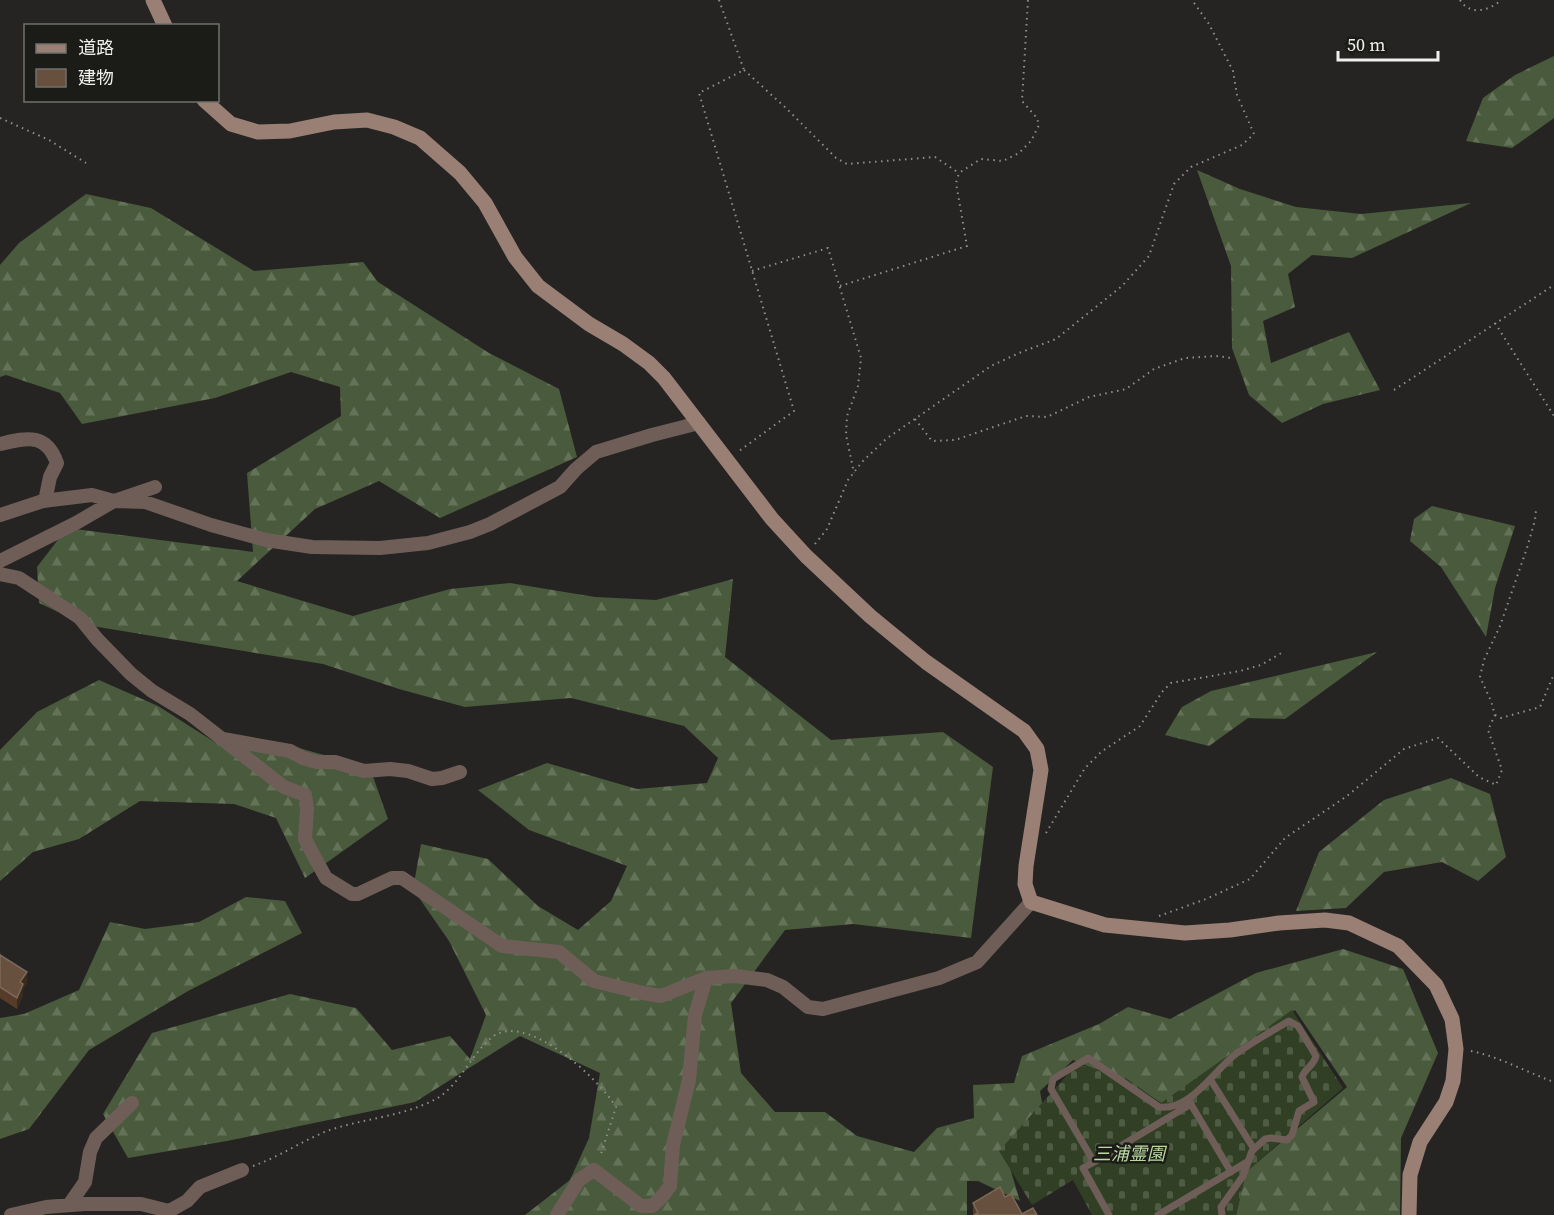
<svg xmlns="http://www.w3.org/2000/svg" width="1554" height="1215" viewBox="0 0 1554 1215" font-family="'Source Serif 4','Noto Sans JP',serif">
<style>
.forest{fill:url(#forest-firs)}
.cemetery{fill:url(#cemetery-stones)}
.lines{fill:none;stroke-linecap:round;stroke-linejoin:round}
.path{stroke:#90908e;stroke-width:2;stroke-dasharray:1.5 4.5;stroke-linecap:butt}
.lane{stroke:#6f5e58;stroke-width:7}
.street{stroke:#6f5e58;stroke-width:14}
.secondary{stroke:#997f74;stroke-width:15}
.wall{fill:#563c28}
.shaded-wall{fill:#3c2b1d}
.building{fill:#67503d;stroke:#7c6959;stroke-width:1.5}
.labels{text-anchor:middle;stroke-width:5;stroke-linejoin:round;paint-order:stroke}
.park-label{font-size:18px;font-style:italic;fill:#badaa2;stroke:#1b1b18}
</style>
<defs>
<pattern id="forest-firs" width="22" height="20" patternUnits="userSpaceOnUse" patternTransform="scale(1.5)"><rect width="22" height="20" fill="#495b3c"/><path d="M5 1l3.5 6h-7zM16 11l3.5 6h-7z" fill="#647358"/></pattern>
<pattern id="cemetery-stones" width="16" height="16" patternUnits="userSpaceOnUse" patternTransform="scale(1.5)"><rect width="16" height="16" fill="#314024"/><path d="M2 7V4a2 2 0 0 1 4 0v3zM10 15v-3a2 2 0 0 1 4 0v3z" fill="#4f5c44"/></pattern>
</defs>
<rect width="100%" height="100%" fill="#252422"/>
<path class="forest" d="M1554,56v62l-42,30 -46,-7 17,-43 32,-23z
M1197,170l43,19 56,18 65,7 110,-11 -119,55 -40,-3 -24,19 7,33 -32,14 8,42 78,-31 31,58 -57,14 -41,19 -33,-28 -17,-47 -1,-82z
M86,194l65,14 103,63 109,-9 15,20 111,71 70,36 18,68 -137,61 -61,-37 -64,28 -78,72 116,35 97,-27 60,-6 85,14 61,3 77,-21 -8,78 106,83 112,-8 50,35 -22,171 -118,-14 -68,6 -54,73 10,70 34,39h50l32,24 57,16 23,-24 37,-10 -1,-33 41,-2 8,-27 77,-32 29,-17 42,12 86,-46 87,-24 60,20 35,84 -37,85 -1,77h-164l10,-43 101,-85 -52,-77 -132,94 -30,-19 -60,-25 -33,31 6,36 -39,31 13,43 -42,-20h-11v34h-442l45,-35 19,-42 11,-65 -80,-37 -105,66 -188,39 -99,17 -25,-44 49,-81 138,-39 66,14 36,42 58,-14 20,23 16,-44 -37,-74 -36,-52 8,-45 67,15 50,47 40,24 33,-29 16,-35 -98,-36 -51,-40 69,-27 90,26 70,-6 11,-25 -34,-32 -113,-28 -106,9 -66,-18 -76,-25 -237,-39 -47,-22 -2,-36 30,-39 186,24 -6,-79 94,-57 -1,-29 -49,-15 -76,26 -133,26 -22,-31 -54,-18 -6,2v-112l19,-22z
M1432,506l83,20 -20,62 -9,49 -45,-70 -31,-26 4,-22z
M1377,652l-92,67 -37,-1 -39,28 -44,-11 17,-28 29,-16z
M99,680l59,26 58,37 83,5 71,20 18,51 -83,59 -29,-60 -42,-14 -94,-3 -61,38 -46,13 -33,29v-131l37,-38z
M1451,778l39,16 16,63 -28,24 -36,-19 -58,10 -38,36 -50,3 23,-59 65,-52z
M246,897l39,4 17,32 -114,58 -99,59 -60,79 -29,10v-121l24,-4 55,-24 31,-68 35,7 54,-7z"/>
<path class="cemetery" d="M1292,1010l51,78 -97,84 -10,43h-144l-19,-35 -41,25 -33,-54 78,-87 46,12 38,27z"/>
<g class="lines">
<path class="path" d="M719,0l25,70 -45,23 95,318 -55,40
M1460,0c10,16 29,11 41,0
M744,70l42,38 50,50 11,6 88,-7 24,16
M0,118l49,22 37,23
M752,271l76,-23 33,110 -3,28 -11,30 -1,19 8,38
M840,286l127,-40 -11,-63 3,-10 22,-14 22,2 16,-8 12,-12 8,-16 -2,-7 -15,-17 6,-101
M1495,323l59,93
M1394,390l160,-105
M915,419l17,22 23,-1 71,-24 21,1 42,-20 37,-8 28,-20 31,-11 31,-2 15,2
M815,544l12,-15 21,-49 14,-18 24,-23 105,-73 28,-13 37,-14 66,-53 27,-30 25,-72 17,-17 51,-22 12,-11 -17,-39 -4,-24 -24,-47 -17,-24
M1495,715l6,3 39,-11 14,-33
M1046,833l39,-65 16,-16 39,-26 22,-34 9,-9 69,-12 21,-6 22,-13
M1159,916l47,-17 44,-20 35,-41 62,-42 57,-47 34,-11 41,39 17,8 6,-15 -14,-40 7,-15 -4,-14 -11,-24 4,-17 16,-34 27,-78 8,-28 1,-10
M1471,1051c29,6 55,21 83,31
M253,1166c26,-9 49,-25 74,-35 34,-12 72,-14 105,-30 26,-12 37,-44 59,-63 34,-29 108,41 125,69l-16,50"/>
<path class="lane" d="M1210,1079l44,70
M1189,1101l42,71
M1094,1162l97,-58
M1109,1215l-26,-47 11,-6 -43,-73 2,-10 35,-21 71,49c32,4 55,-37 78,-54 17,-12 35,-22 52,-32l9,5 18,30c-2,10 -11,12 -14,21l12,25 -15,9 -7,24 -5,5 -16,-2 -6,1 -13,12 -9,25 -22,31 1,8
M1158,1215l89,-53"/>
<path class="street" d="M0,444c26,-6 46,-12 57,19l-7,14 -5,24
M0,515l43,-14 49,-6 22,6 31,1 66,23 55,15 46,7 68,1 48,-5 42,-11 20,-8 70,-37 16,-18 20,-17 56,-17 47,-12
M0,561l76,-38 38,-22 41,-14
M0,574l19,4 61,40 17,21 34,35 21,17 38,23 94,73 21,8 2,13 -2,31 10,19 11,20 26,16h6l34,-16h10l100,68 57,6 35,29 49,12 18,3 45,-18 29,-2 32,4 16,7 25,20 15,2 116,-31 38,-16 54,-60
M223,739l67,12 13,7 14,4h18l29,9 26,-2 18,2 24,8 10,-1 18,-6
M69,1205l16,-23 5,-30 6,-14 36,-35
M11,1215l35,-8 38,-3h57l28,7 18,-10 13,-14 42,-17
M557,1215l22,-35 15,-10 47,36h11l9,-8 9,-12 3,-41 16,-65 6,-65 11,-37"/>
<path class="secondary" d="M153,0l12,26
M204,100l27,24 27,8 32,-1 44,-9 33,-2 27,7 26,11 40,35 25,30 30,54 23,29 51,38 34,20 26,19 15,15 108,141 34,37 64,60 56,46 98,69 13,18 4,21 -15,96 -1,18 6,18 74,23 80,8 45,-3 49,-7 46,-3 24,3 49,23 38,39 16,34 4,30 -3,32 -7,21 -26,40 -10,33 -1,40"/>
</g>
<path class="wall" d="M0,952l1,3 26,28 -4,6v6l-6,14 -17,-11z
M1005,1197l17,17 15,1h-64v-12z"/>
<path class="shaded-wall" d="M27,972v11l-4,6v6l-6,14v-11l3,-16z"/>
<path class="building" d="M0,955l27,17 -7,10 3,2 -6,14 -17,-11z
M1000,1187l5,10 6,-3 11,20 11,-6 4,7h-63l4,-2 -5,-10z"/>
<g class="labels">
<g class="park-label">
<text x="1129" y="1160">三浦霊園</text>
</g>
</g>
<rect x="24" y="24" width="195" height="78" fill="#1b1b18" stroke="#70706d" stroke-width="1.5"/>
<rect x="36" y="44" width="30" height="9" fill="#997f74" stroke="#70706d" stroke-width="1.5"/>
<text x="78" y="54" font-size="18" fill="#efefed">道路</text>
<rect x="36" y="69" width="30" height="18" fill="#67503d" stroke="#70706d" stroke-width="1.5"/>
<text x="78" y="84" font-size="18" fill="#efefed">建物</text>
<path d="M1338 51v9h100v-9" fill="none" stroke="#efefed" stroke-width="3"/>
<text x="1347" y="51" font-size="18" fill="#efefed" stroke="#1b1b18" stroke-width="4.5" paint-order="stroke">50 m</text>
</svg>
